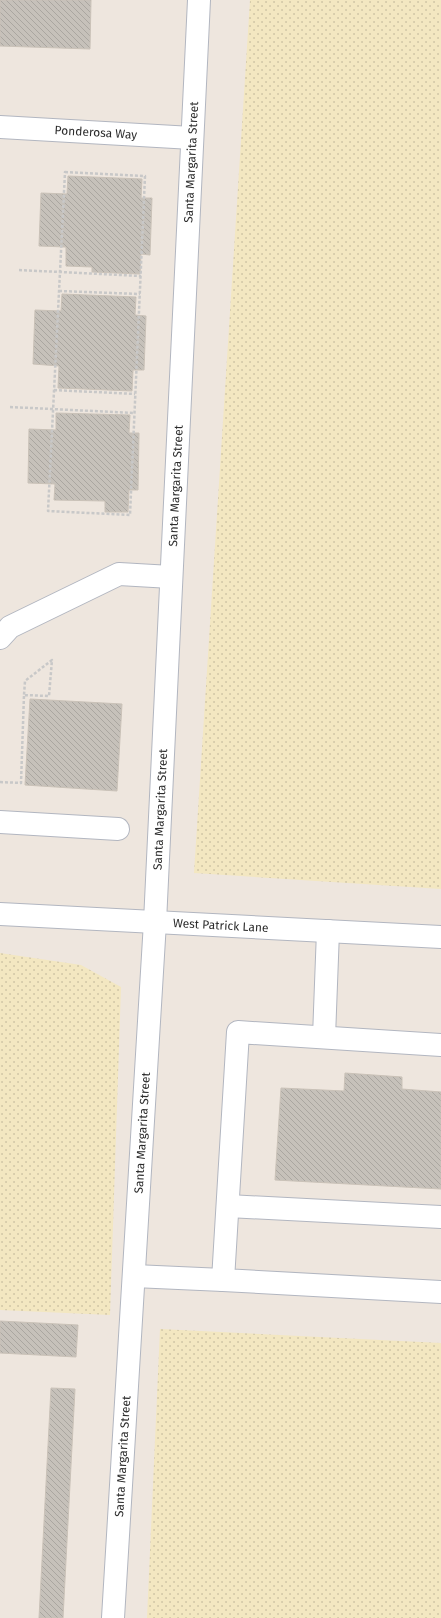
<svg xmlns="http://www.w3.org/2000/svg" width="441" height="1618" viewBox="0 0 441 1618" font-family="'Fira Sans',sans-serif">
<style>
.sand{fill:url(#sand-dots)}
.building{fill:url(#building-back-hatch);stroke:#cac2b8}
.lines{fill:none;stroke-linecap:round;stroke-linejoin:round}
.minor-casing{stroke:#b2b6c0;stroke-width:24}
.path{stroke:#c8c8c8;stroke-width:2.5;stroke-dasharray:3 2;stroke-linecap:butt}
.minor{stroke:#fff;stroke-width:22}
.labels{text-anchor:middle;stroke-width:4;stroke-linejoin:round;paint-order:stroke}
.street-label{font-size:12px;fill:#2c2c2c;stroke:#fff}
</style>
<defs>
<pattern id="sand-dots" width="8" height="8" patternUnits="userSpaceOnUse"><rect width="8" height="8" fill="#f3e7c1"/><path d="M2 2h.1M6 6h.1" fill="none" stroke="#d0c6a6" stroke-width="1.8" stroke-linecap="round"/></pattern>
<pattern id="building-back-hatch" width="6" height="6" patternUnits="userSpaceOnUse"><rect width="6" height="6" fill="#c6c1ba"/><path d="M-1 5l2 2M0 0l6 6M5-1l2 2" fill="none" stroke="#aaa6a0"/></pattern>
</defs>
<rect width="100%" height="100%" fill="#eee6de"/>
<path class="sand" d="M250,0h191v889l-247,-16z
M0,953l81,12 40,22 -11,328 -110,-5z
M160,1329l281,14v275h-294z"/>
<path class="building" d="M0,0h91l-1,49 -90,-3z
M68,176l74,3 -1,19h11l-2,57 -9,-1 -1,20 -48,-2v-5l-26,-1v-19l-27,-1 2,-53 26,1z
M62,294l74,3 -1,18 11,1 -2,54h-11l-1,21 -74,-3 1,-22 -26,-2 2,-54 26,1z
M56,413l74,2 -1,18h10l-1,57h-9l-1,22h-23v-11l-51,-1 1,-16 -27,-1 1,-54 27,1z
M30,699l92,5 -5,87 -92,-6z
M345,1073l57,4v12l39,3v97l-166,-9 6,-92 63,3z
M0,1321l78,4 -2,32 -76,-4z
M51,1388l24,1 -12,229h-24z"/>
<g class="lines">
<defs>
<g id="minor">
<path id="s1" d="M0,127l192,11"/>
<path d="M0,638l10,-11 109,-53 52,3"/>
<path d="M0,822l118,7"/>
<path id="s2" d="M0,914l441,23"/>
<path d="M324,1037l4,-106"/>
<path d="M441,1045l-203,-13 -15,248 218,12"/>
<path d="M228,1206l213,11"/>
<path d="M134,1276l89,4"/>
<path id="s3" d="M113,1618l42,-696 44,-922"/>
</g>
</defs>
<use href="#minor" class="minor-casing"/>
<path class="path" d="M65,172l80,4 -15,339 -82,-4z
M19,270l122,6
M59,291l81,3
M54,390l81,4
M10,407l124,6
M0,782l21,1 3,-88 25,1 3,-36 -27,21 -1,14"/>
<use href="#minor" class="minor"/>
</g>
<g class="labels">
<g class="street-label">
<text dy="4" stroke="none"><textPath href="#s1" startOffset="96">Ponderosa Way</textPath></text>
<text dy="4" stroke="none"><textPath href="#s3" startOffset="1458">Santa Margarita Street</textPath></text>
<text dy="4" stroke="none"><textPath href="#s3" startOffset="1134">Santa Margarita Street</textPath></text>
<text dy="4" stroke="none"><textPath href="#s3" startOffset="810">Santa Margarita Street</textPath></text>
<text dy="4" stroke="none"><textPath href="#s2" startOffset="221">West Patrick Lane</textPath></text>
<text dy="4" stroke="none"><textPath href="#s3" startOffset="486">Santa Margarita Street</textPath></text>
<text dy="4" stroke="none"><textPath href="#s3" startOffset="162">Santa Margarita Street</textPath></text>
</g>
</g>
</svg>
